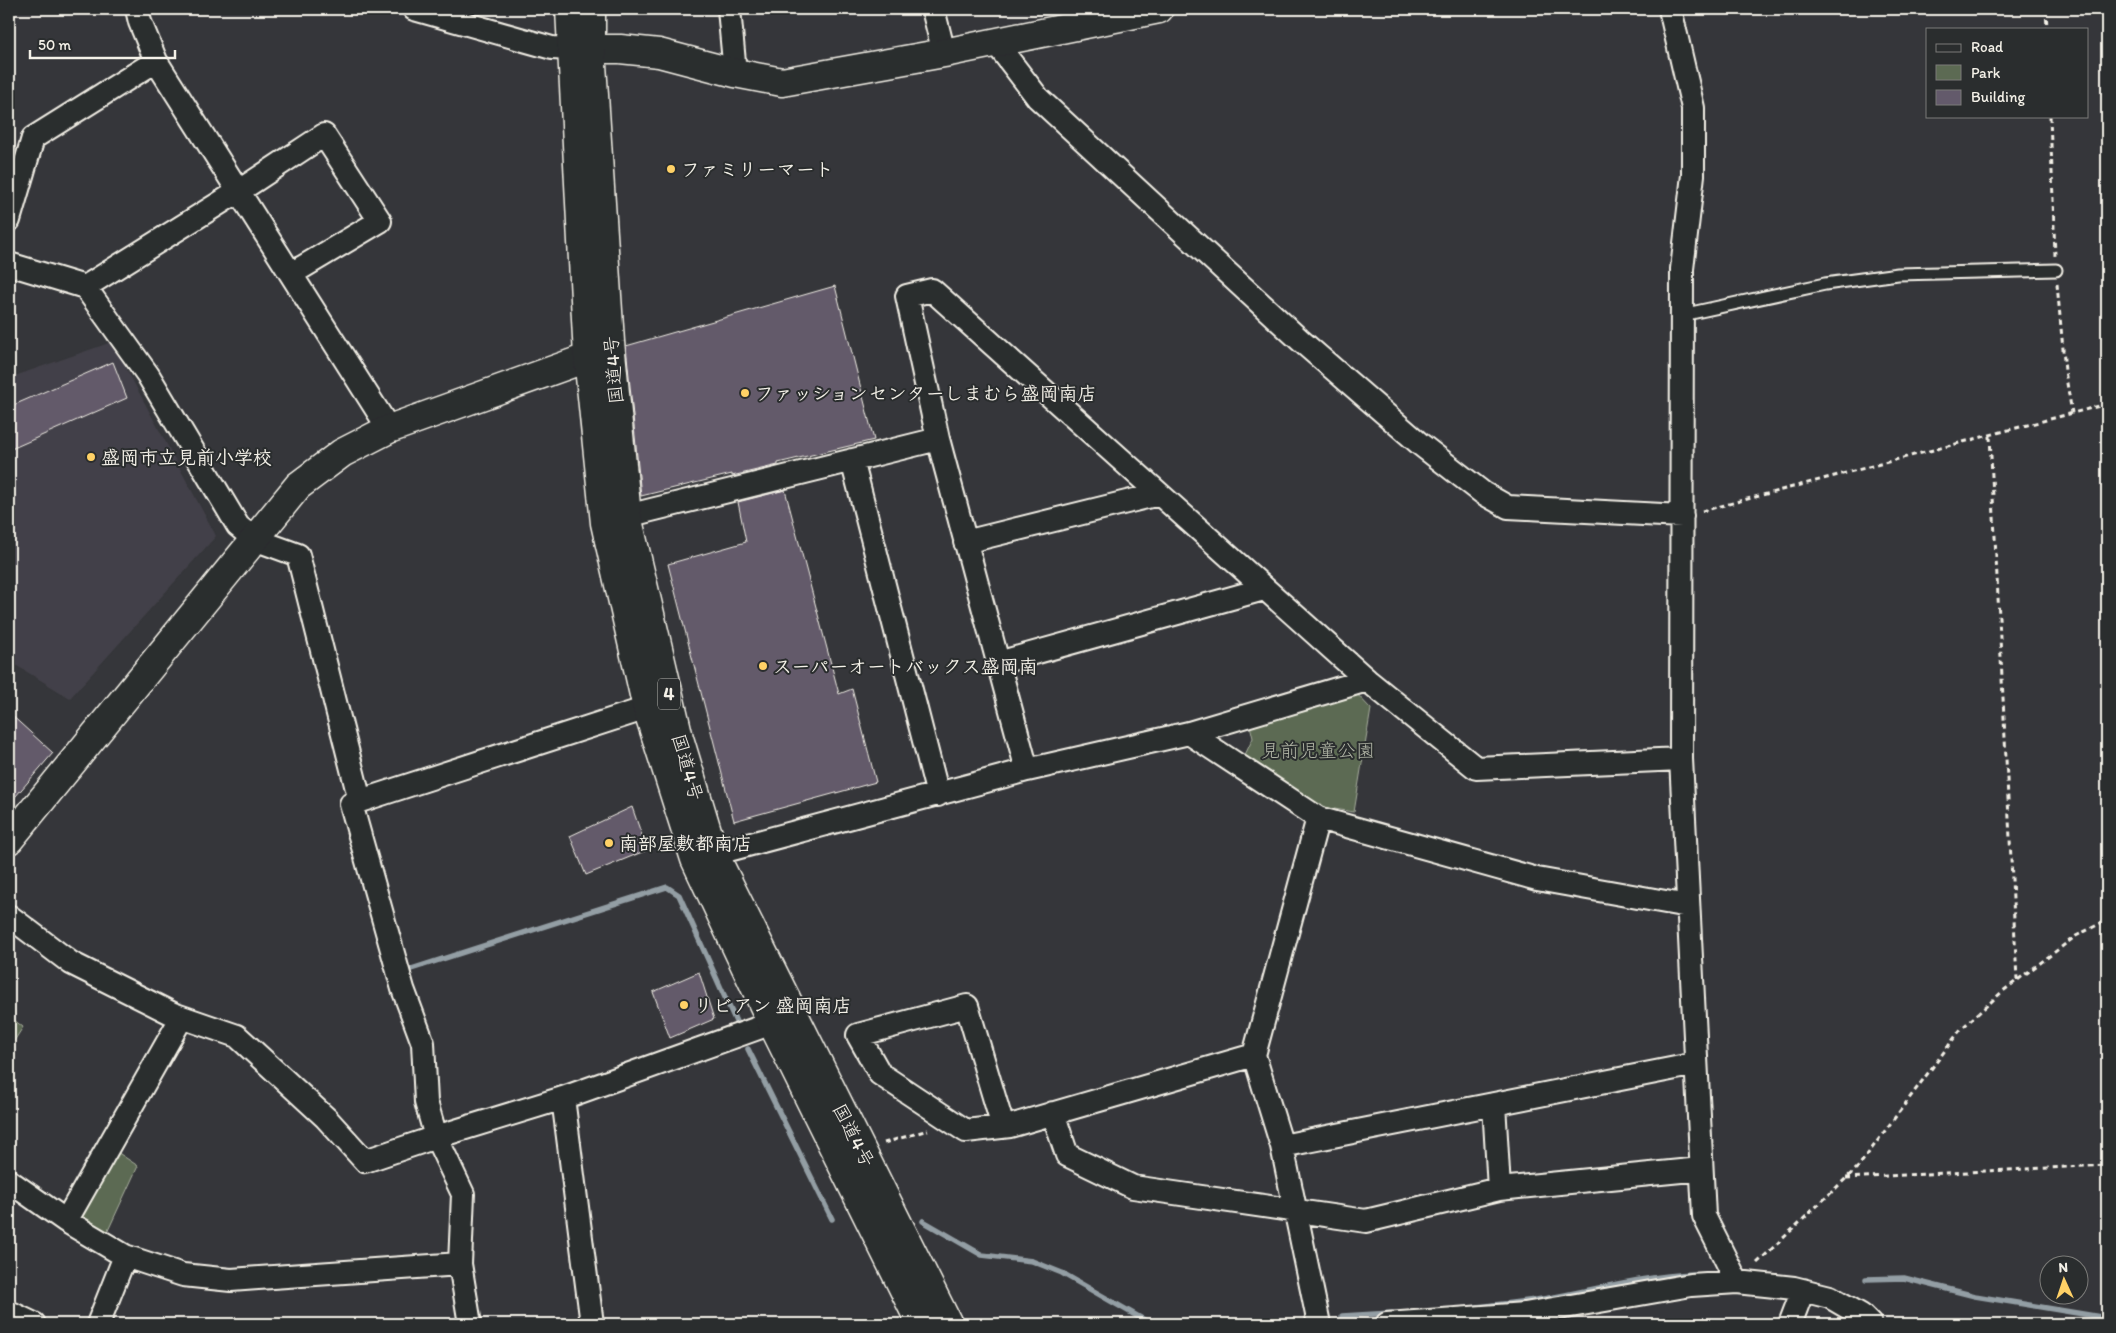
<svg xmlns="http://www.w3.org/2000/svg" width="2116" height="1333" viewBox="0 0 2116 1333" font-family="Itim,'Klee One',sans-serif">
<style>
.built{fill:#434149}
.green{fill:#5c6a53;stroke:#a8ae9e}
.lines{fill:none;stroke-linecap:round;stroke-linejoin:round}
.stream{stroke:#939ea4;stroke-width:5.5}
.building{fill:#635a6b;stroke:#f4f1e8}
.service-casing{stroke:#f4f1e8;stroke-width:15}
.minor-casing{stroke:#f4f1e8;stroke-width:26}
.tertiary-casing{stroke:#f4f1e8;stroke-width:31}
.trunk-casing{stroke:#f4f1e8;stroke-width:31}
.path{stroke:#f4f1e8;stroke-width:3;stroke-dasharray:5 4;stroke-linecap:butt}
.service{stroke:#2a2d2e;stroke-width:11}
.minor{stroke:#2a2d2e;stroke-width:22}
.tertiary{stroke:#2a2d2e;stroke-width:28}
.trunk{stroke:#2a2d2e;stroke-width:28}
.poi-dot{fill:#ffd166;stroke:#2a2d2e;stroke-width:2}
.labels{text-anchor:middle;stroke-width:4;stroke-linejoin:round;paint-order:stroke}
.shield{fill:#2a2d2e;stroke:#b7b6b0;stroke-width:1}
.shield-label{font-size:18px;font-weight:bold;fill:#f4f1e8}
.poi-label{font-size:19px;font-weight:bold;fill:#f4f1e8;stroke:#2a2d2e;text-anchor:start}
.street-label{font-size:19px;fill:#f4f1e8;stroke:#2a2d2e}
.park-label{font-size:19px;fill:#b0b4a5;stroke:#2a2d2e}
</style>
<rect width="100%" height="100%" fill="#35363a"/>
<filter id="ink" filterUnits="userSpaceOnUse"><feTurbulence type="fractalNoise" baseFrequency=".02" numOctaves="2"/><feDisplacementMap in="SourceGraphic" scale="10" xChannelSelector="R" yChannelSelector="G"/><feConvolveMatrix kernelMatrix="1 2 1 2 8 2 1 2 1" color-interpolation-filters="sRGB"/></filter>
<g filter="url(#ink)">
<path class="built" d="M112,342l104,194 -146,162 -61,-37v-283z"/>
<path class="green" d="M1355,692l16,17 -17,103 -33,-5 -77,-50 9,-19 -4,-17z
M9,1016l14,11 -14,22z
M114,1150l24,16 -33,71 -29,-20z"/>
<g class="lines">
<path class="stream" d="M405,971l262,-84 12,8 58,129
M748,1049l84,170
M923,1221l59,34 50,6 30,12 89,51
M1866,1279l38,-1 71,18 132,22
M1476,1307c24,-3 49,-5 73,-9 48,-9 96,-22 145,-24
M1342,1316l50,-3"/>
</g>
<path class="building" d="M835,286l39,154 -96,23v2l-46,11v-2l-91,22 -15,-150z
M113,362l14,36 -118,52v-43z
M785,490l54,204 13,-5 24,93 -142,39 -66,-257 78,-22 -8,-40z
M9,713l44,40 -44,51z
M632,807l15,43 -61,25 -16,-39z
M699,972l15,47 -44,19 -17,-46z"/>
<g class="lines">
<defs>
<path id="service" d="M1682,315l143,-31 73,-10 158,-4"/>
<path id="minor" d="M137,9l3,13 16,39 233,368
M414,9l138,39 19,1
M729,9l6,64
M933,9l11,44
M1670,9l23,99v67l-11,94 -1,490 23,457 33,66
M996,43l42,55 262,242 120,104 63,49 25,14 174,9
M9,220l24,-82 123,-77
M9,264l76,23 63,88 90,151 16,13 44,16 62,246 287,-93
M85,287l154,-96 85,-56 56,86 -89,53
M852,460l86,335
M627,516l311,-77
M965,542l194,-48
M998,663l266,-74
M1189,733l129,85 219,61 151,27
M1027,770l-89,-331 -31,-143 25,-6 435,390 109,88 205,-9
M360,801l-9,3 52,185 20,54 3,59 10,35 27,57 -3,70 10,60
M1318,818l-64,237 28,91 37,178
M699,858l328,-88 162,-37 178,-53
M9,916l62,47 102,51 64,22 89,82 39,43 71,-24 127,-39 209,-75
M563,1098l29,226
M1494,1104l5,85
M1053,1113l14,42 66,32 233,34 133,-32 202,-20
M1003,1127l-36,-121 -109,29 22,39 86,57 44,-5 244,-71
M1282,1146l414,-82
M9,1181l57,40 59,35 58,19 48,5 229,-16
M66,1221l116,-204
M9,1312l25,12
M98,1324l27,-68
M1387,1324l138,-10 166,-29 46,-3 57,6 36,9 31,18 9,9
M1790,1324l13,-34"/>
<path id="tertiary" d="M571,49h49l39,4 76,20 47,9 162,-29 215,-44
M9,840l289,-354 44,-33 47,-24 220,-79"/>
<path id="trunk" d="M570,9l18,348 17,166 42,185 48,151 77,164 149,301
M591,9v40l19,293 17,174 52,222 35,116 234,470"/>
</defs>
<use href="#service" class="service-casing"/>
<use href="#minor" class="minor-casing"/>
<use href="#tertiary" class="tertiary-casing"/>
<use href="#trunk" class="trunk-casing"/>
<path class="path" d="M2046,9l1,20
M2050,116l5,140
M2057,284l8,87 7,42
M1990,436l27,544
M1702,511l405,-107
M884,1143l44,-13
M1846,1178l261,-13
M1757,1263l101,-96 103,-138 42,-38 73,-55 31,-16"/>
<use href="#service" class="service"/>
<use href="#minor" class="minor"/>
<use href="#tertiary" class="tertiary"/>
<use href="#trunk" class="trunk"/>
</g>
</g>
<g class="poi-dot">
<circle cx="671" cy="169" r="5"/>
<circle cx="745" cy="393" r="5"/>
<circle cx="91" cy="457" r="5"/>
<circle cx="763" cy="666" r="5"/>
<circle cx="609" cy="843" r="5"/>
<circle cx="684" cy="1005" r="5"/>
</g>
<g class="labels">
<rect class="shield" x="658" y="678.5" width="22" height="31" rx="4"/>
<g class="shield-label">
<text x="669" y="700">4</text>
</g>
<g class="poi-label">
<text x="681" y="176">ファミリーマート</text>
<text x="755" y="400">ファッションセンターしまむら盛岡南店</text>
<text x="101" y="464">盛岡市立見前小学校</text>
<text x="773" y="673">スーパーオートバックス盛岡南</text>
<text x="619" y="850">南部屋敷都南店</text>
<text x="694" y="1012">リビアン 盛岡南店</text>
</g>
<g class="street-label">
<text transform="translate(613 370) rotate(-95)" y="7">国道4号</text>
<text transform="translate(688 767) rotate(74)" y="7">国道4号</text>
<text transform="translate(854 1135) rotate(63)" y="7">国道4号</text>
</g>
<g class="park-label">
<text x="1318" y="757">見前児童公園</text>
</g>
</g>
<rect width="2116" height="1333" fill="none" stroke="#2a2d2e" stroke-width="30"/>
<rect x="15" y="15" width="2086" height="1303" fill="none" stroke="#f4f1e8" stroke-width="2" filter="url(#ink)"/>
<rect x="1926" y="28" width="162" height="90" fill="#2a2d2e" stroke="#7b7b78"/>
<rect x="1936" y="44" width="25" height="8" fill="#2a2d2e" stroke="#7b7b78"/>
<text x="1971" y="52" font-size="15" fill="#f4f1e8">Road</text>
<rect x="1936" y="65" width="25" height="15" fill="#5c6a53" stroke="#7b7b78"/>
<text x="1971" y="78" font-size="15" fill="#f4f1e8">Park</text>
<rect x="1936" y="90" width="25" height="15" fill="#635a6b" stroke="#7b7b78"/>
<text x="1971" y="102" font-size="15" fill="#f4f1e8">Building</text>
<g transform="translate(2064 1280) rotate(357)"><circle r="24" fill="#2a2d2e" stroke="#7b7b78"/>
<path d="M0-4L9 19L0 12L-9 19Z" fill="#ffd166"/>
<text y="-8" font-size="14" font-weight="bold" text-anchor="middle" fill="#f4f1e8">N</text>
</g>
<path d="M30 50v8h145v-8" fill="none" stroke="#f4f1e8" stroke-width="2.5"/>
<text x="38" y="50" font-size="15" fill="#f4f1e8" stroke="#2a2d2e" stroke-width="4" paint-order="stroke">50 m</text>
</svg>
